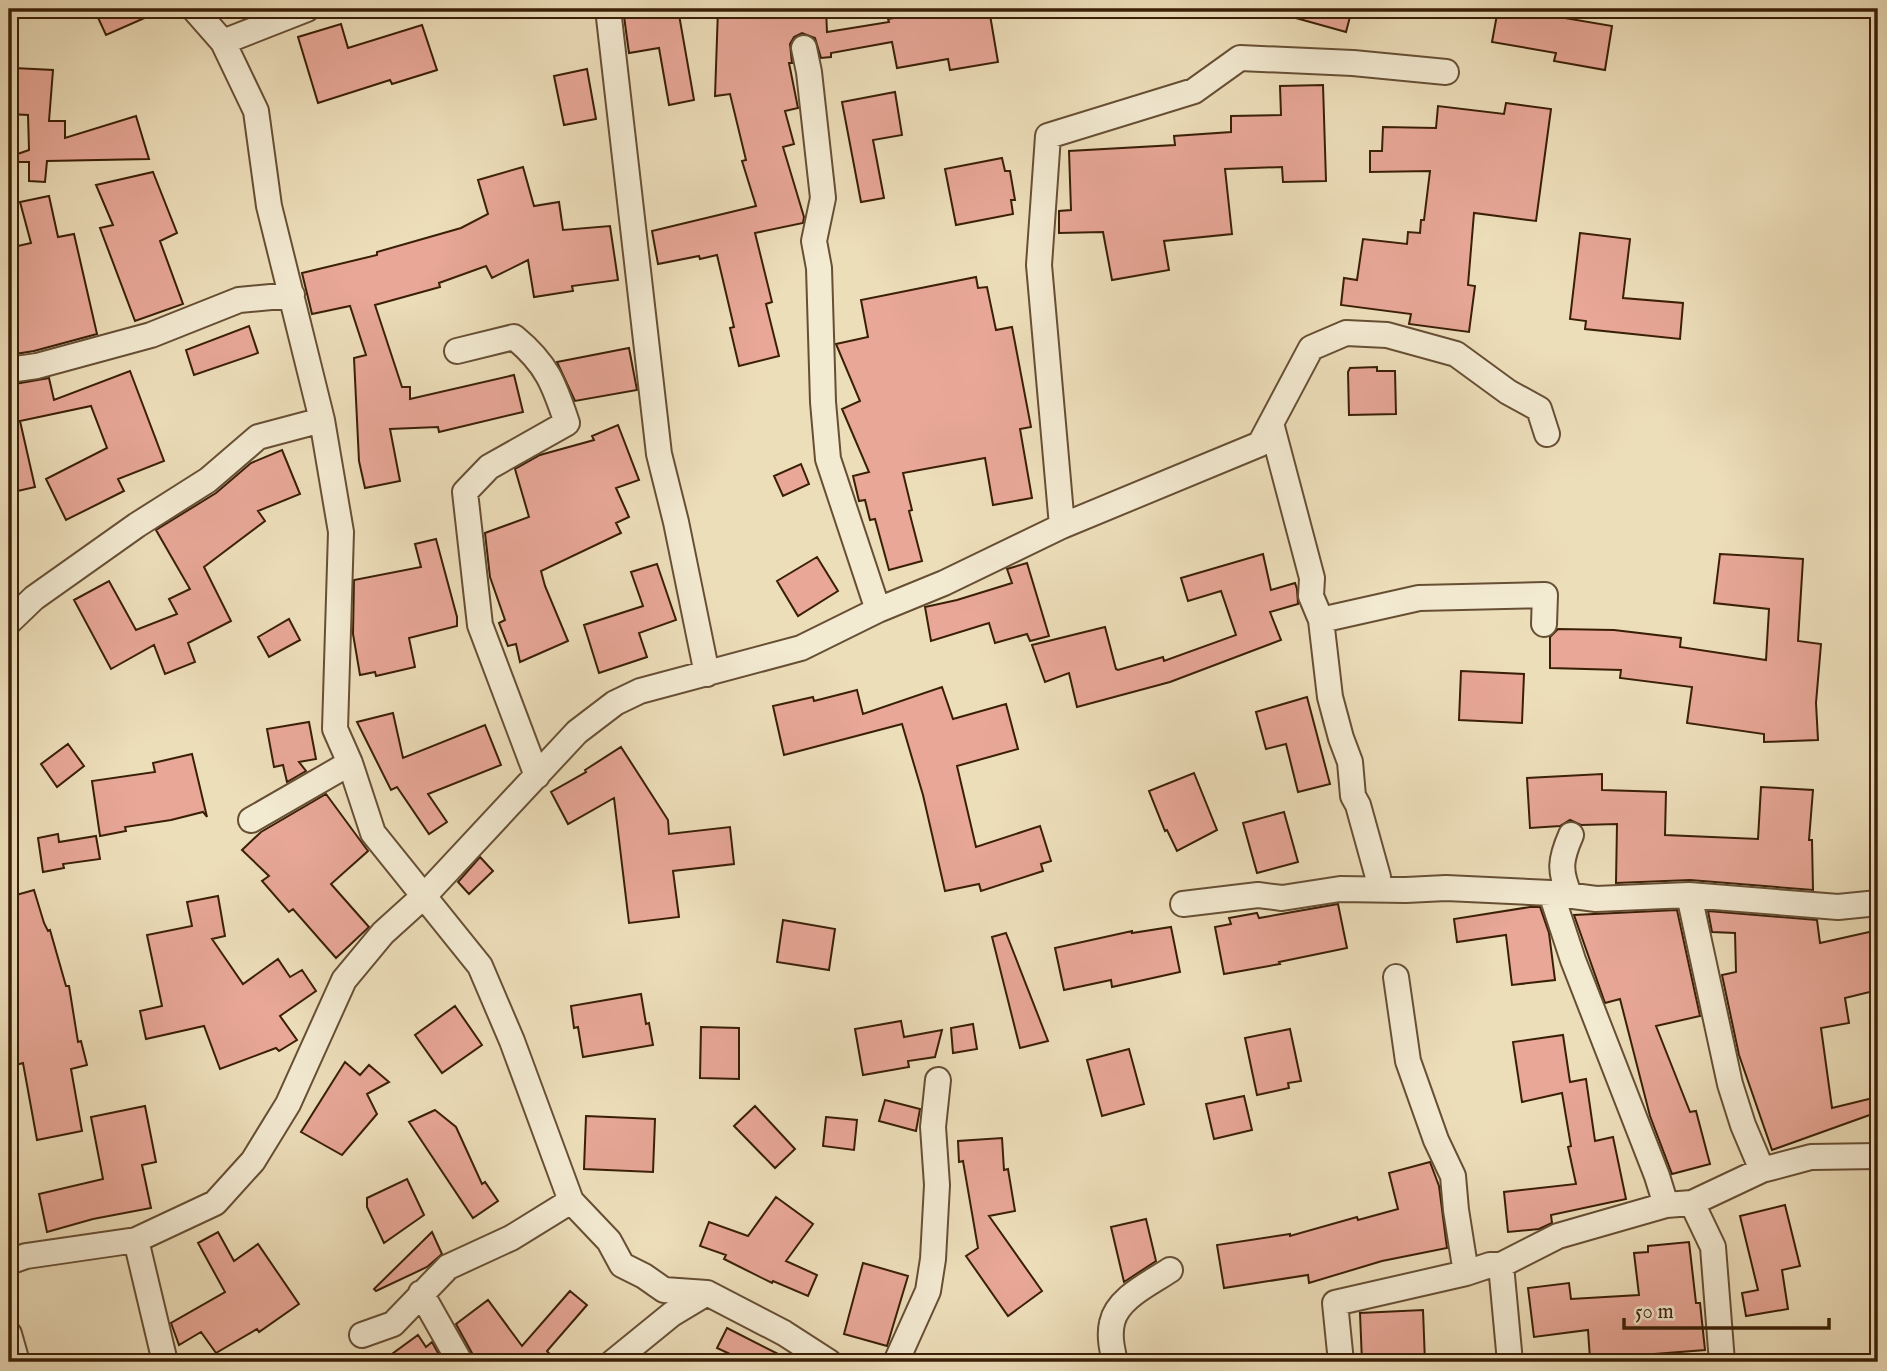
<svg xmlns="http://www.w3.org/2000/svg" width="1887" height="1371" viewBox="0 0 1887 1371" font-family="'IM FELL English',serif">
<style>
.building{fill:#e8a797;stroke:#3a1f07;stroke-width:2}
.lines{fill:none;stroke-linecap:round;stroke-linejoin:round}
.street-casing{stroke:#674f34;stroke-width:28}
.street{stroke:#f3ead2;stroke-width:24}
</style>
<rect width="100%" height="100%" fill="#eddeba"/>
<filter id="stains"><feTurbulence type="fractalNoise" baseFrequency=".00286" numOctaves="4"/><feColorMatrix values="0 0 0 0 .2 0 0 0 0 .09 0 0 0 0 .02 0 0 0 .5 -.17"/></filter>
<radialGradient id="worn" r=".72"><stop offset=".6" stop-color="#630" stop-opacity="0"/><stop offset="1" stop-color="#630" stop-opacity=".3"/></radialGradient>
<path class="building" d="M94,9h71l-59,26z
M623,9h55l16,91 -25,5 -10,-57 -30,5z
M718,9h108l1,23 62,-10 -1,-3 57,-10h44l9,53 -48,8 -2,-11 -51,9 -5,-26 -61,11v4l-10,1 -6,-20 -13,-5 -8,4 -4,7 2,19h-3l9,45 -13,3 9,33 -11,3 21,70 -1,6 -48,10 17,69 -6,2 13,52 -40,10 -9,-38 4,-1 -17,-72 -17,4 -1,-3 -41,8 -6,-33 104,-25 -14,-45 4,-1 -16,-66 -15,2z
M1286,9h66l-6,23 -61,-17z
M1498,9h57l-2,7 59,10 -7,44 -51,-9 2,-8 -64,-11z
M341,24l7,24 74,-23 15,45 -45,14 -2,-4 -72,23 -20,-66z
M14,68l39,2 -4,51h16v17l71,-22 13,43 -102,2 -2,21 -16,-1v-19h-19l-1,-5 20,-7 -1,-35 -19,-1z
M587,69l9,50 -32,6 -10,-49z
M1323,85l3,96 -43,1 -1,-15 -57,2 7,65 -68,7 5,29 -57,10 -9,-48 -44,1v-22l12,-1 -2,-59 106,-6 -1,-9 57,-4v-16l50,-1 -1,-29z
M895,92l7,43 -29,5 11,58 -23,4 -19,-100z
M1506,103l45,6 -15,112 -62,-8 -6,72 7,1 -6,46 -60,-8 2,-10 -70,-9 3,-27 13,2 6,-41 44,5 1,-12 12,1 1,-13h3l6,-49 -60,1v-21h12l1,-24 53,1 2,-22 66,8z
M1002,158l3,13h5l5,29h-4l2,14 -57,11 -11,-56z
M523,167l11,39 25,-4 4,28 47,-4 8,54 -46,6 1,5 -39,6 -6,-37 -36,18 -6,-12 -47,17 1,4 -65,18 27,82h8v12l104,-24 9,37 -84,20 -1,-5 -48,2 10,52 -35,7 -6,-27 -5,-103 12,-3 -16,-49 -38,8 -10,-41 75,-18v-3l84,-24 27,-14 -10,-34z
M153,172l24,61 -17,8 23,63 -48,17 -35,-93 13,-3 -17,-40z
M49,196l9,41 16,-3 23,100 -63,17 -25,4v-107l22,-5 -11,-41z
M1580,233l50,6 -7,59 60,5 -3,36 -95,-10 1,-8 -16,-2z
M976,277l2,11 9,-1 9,43 16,-3 19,100 -11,2 12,69 -39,7 -8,-47 -82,15 9,37 -3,1 13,50 -33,9 -14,-51 -5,1 -5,-20 -6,1 -6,-25 16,-4 -27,-63 18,-8 -24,-57 32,-7 -7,-37z
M249,326l9,27 -64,22 -8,-25z
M629,348l8,42 -62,11 -18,-39z
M1377,367v4h18l1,43 -47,1 -1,-43 2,-4z
M130,371l34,90 -46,18 6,12 -58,29 -20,-41 61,-31 -16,-42 -71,15 15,66 -26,6v-108l40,-7 5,22z
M618,425l21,55 -23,8 13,29 -13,6 5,10 -80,38 4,15 23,55 -48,21 -4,-18 -8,2 -9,-23 6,-3 -15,-43 -5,-44 44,-16 -14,-48 25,-14 54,-15 -2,-4z
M282,450l18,44 -42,17 7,10 -61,46 27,54 -43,22 7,19 -30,12 -11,-29 -43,24 -37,-69 35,-19 27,49 41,-16 -8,-15 21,-10 -34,-59 60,-37 35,-30z
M801,464l8,20 -26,12 -9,-20z
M436,539l21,78v9l-48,12 6,29 -39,9 -1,-4 -15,3 -7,-41 1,-54 67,-13 -6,-23z
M1263,554l8,36 24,-7 2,6 1,15 -28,8 11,28 -111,42 -93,25 -8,-34 -24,9 -13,-37 73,-18 11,42 2,1 45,-13 1,4 72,-26 -15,-44 -33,10 -7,-23z
M1720,554l83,5 -5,82 23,3 -5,59 2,37 -54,2v-8l-77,-11 5,-36 -72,-9 1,-8 -71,-2v-31l8,-8 56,1 67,8 -1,9 86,13 3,-51 -55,-6z
M817,557l21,34 -40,25 -21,-35z
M1027,563l22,73 -19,5 -3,-7 -32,9 -6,-20 -58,18 -6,-34 32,-7 55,-17 -5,-14z
M657,564l19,56 -37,13 8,24 -48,16 -15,-48 59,-19 -12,-34z
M289,619l11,21 -31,17 -11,-20z
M1461,671l63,3 -2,49 -63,-3z
M942,687l11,32 53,-15 12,45 -61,17 19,81 64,-21 11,35 -10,3 2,7 -62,20 -2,-7 -34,7 -22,-96 -21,-71 -118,31 -11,-49 40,-9 1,4 43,-11 6,24z
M1307,697l23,87 -32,8 -12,-48 -20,5 -10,-37z
M393,713l10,45 82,-33 16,40 -73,29 19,28 -18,12 -32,-47 -6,3 -34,-68z
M309,722l7,37 -17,3 7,9 -19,11 -4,-17 -9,2 -7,-38z
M68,744l16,22 -27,21 -16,-23z
M621,747l47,73 1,14 61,-7 4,37 -61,7 6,46 -50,6 -15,-125 -46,26 -17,-32 35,-20 -1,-2z
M192,754l15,63 -4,-5 -32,8 -46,7 1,4 -26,5 -8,-55 63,-9 -2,-9z
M1194,773l23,57 -40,21 -10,-21 -2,1 -16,-40z
M1602,774v16l64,2 -1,43 93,4 3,-52 52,3 -4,50h3l1,50 -123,-10 -74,3 1,-59 -36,1 -11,-5 -10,6 -30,2 -3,-50z
M326,794l42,57 -37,33 38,43 -33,31 -43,-49 -4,3 -27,-31 7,-5 -27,-26 19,-18z
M1284,812l14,50 -41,11 -14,-50z
M58,834l1,8 37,-6 4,23 -37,5 1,4 -21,4 -5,-34z
M480,857l13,14 -24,23 -11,-12z
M34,890l10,33 4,8 2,-1 16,56h3l9,56 3,-1 6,24 -16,4 11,62 -45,9 -14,-77 -14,4v-170z
M218,896l7,40 -13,3 31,45 35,-25 12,18 12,-7 14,21 -36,25 17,24 -18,11 -3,-3 -56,21 -16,-43 -58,13 -6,-28 22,-5 -15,-71 45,-9 -5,-24z
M1338,904l9,44 -68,14 1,2 -56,10 -9,-47 16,-3 -2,-6 28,-5 2,5z
M1530,907h10l9,26 6,47 -43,5 -6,-50 -49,7 -3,-23z
M1677,910l23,106 -44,10 34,86 6,-1 14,53 -38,10 -22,-58 -30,-117 -15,4 -31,-88z
M1708,911l109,9 3,23 58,-13v60l-33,8 4,25 -28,5 11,80 45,-11 1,15 -106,38 -33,-95 -17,-80 14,-3 -1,-39 -23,-1z
M783,920l52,9 -6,41 -52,-8z
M1171,927l9,45 -68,15 -1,-7 -47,10 -9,-42 77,-17v2z
M1006,933l42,108 -28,7 -28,-111z
M641,994l5,30 3,-1 4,22 -70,12 -5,-30 -4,1 -3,-22z
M455,1006l27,39 -40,28 -27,-38z
M901,1021l3,16 38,-7 -7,27 -27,4 1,6 -46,8 -8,-46z
M973,1024l4,25 -24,4 -2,-25z
M701,1027l38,1v51l-39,-1z
M1290,1029l11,52 -13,2 1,5 -32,7 -12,-57z
M1563,1035l7,47 16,-3 9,62 18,-4 13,62 -75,16 1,8 -13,6 -31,3 -4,-40 72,-8 -8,-37 3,-1 -9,-53 -40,9 -9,-60z
M1129,1049l15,55 -42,12 -15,-56z
M345,1062l15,13 9,-10 20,17 -22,12 10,20 -35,41 -41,-23z
M1244,1096l8,34 -38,9 -8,-35z
M885,1100l35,9 -4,22 -37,-10z
M145,1106l11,56 -14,3 9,43 -58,11 -46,13 -8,-38 64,-15 -12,-62z
M755,1106l40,43 -20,19 -41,-42z
M435,1110l21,17 26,57 3,-2 13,19 -25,17 -64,-96z
M586,1116l69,3 -2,53 -69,-3z
M826,1117l31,3 -3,30 -31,-4z
M1002,1138l2,32 4,-1 7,42 -26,5 53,75 -34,25 -42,-60 12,-8 -15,-87 -4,1 -1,-21z
M1430,1162l9,24 8,62 -65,13 -73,22 -1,-8 -84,13 -7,-43 73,-11v2l67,-19 1,3 40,-11 -9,-36z
M407,1179l17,36 -40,28 -17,-36v-9z
M776,1197l37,27 -27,37 31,14 -9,21 -35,-15 -1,2 -48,-24 2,-4 -26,-9 9,-24 39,14z
M1785,1205l15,61 -18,4 6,39 -42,7 -4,-23 16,-3 -18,-74z
M1146,1219l10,42 -32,21 -13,-55z
M218,1232l16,29 24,-17 41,60 -40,28 -2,-3 -41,24 -15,-21 -22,13 -8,-22 54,-31 -27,-49z
M432,1232l10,22 -15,13 -51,24 -2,-2z
M1689,1242l7,61h4l5,47 -115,9 -2,-29 -54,7 -6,-49 41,-5 2,16 68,-4 -5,-42 14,-1v-6z
M863,1263l45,13 -21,70 -43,-12z
M570,1291l17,14 -40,46 9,11h-81l-2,-7 -17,-31 32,-24 34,46z
M1423,1310l2,52h-63l-2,-49z
M727,1328l67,34h-47l-30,-14z
M418,1335l8,12 6,-5 11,20h-62z"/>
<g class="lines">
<defs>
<path id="street" d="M194,9l29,33 33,69 13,95 53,214 19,112 -6,197 15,34 23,70 107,133 32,75 59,160 38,40 13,24 22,11 20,14 43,3 77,40 45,29
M608,9l51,445 17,68 31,152
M223,42l84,-33
M804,48l5,24 14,126 -9,43 5,27 4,134 5,57 50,151
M457,351l57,-14c33,27 40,47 53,86l-78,44 -24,25 15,133 57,151
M9,370l28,-4 114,-31 88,-35 53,-5
M1271,423l41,155 -1,18 10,24 9,77 11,41 9,24 3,34 5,9 20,72 -1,13
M1062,526l-23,-261 9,-129 146,-45 46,-33 113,5 93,9
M1321,620l98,-22 126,-3 -1,29
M9,622l25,-24 103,-73 71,-45 50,-43 64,-17
M251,820l99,-57
M1689,895l41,189 13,41 19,45
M1570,896c-11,-25 -10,-36 1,-61
M1183,904l75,-9 24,3 58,-9 66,1 40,-2 105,5
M1692,1203l21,44 9,115
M1666,1205l-9,-29 -84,-216 -22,-67 45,6 93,-4 149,12 40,-4
M136,1240l29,122
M9,1262l17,-6 110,-16 79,-37 38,-42 35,-57 56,-124 39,-47 42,-38 152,-163 38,-29 25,-12 161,-43 77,-38 66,-27 118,-57 198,-82 51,-96 35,-15 41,2 69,19 52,38 31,17 8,25
M1501,1265l9,97
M1466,1273l24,-8h11l57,-29 108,-31 26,-2 70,-33 49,-13 67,-1
M421,1293l39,69
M9,1334l8,28
M362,1335l31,-11 55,-57 63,-29 60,-37
M613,1362l59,-48 35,-21
M896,1362l32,-71 5,-32 4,-74 -4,-58 5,-47
M1115,1362c-3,-13 -6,-26 -3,-39 5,-25 39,-40 58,-53
M1341,1362l-6,-59 131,-30 -10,-63 -3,-34 -17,-36 -28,-79 -12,-84"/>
</defs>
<use href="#street" class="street-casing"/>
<use href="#street" class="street"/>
</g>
<rect width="1887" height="1371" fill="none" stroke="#eddeba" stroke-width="35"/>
<rect x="10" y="10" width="1866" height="1350" fill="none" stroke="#3a1f07" stroke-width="3.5"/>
<rect x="18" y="18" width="1852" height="1336" fill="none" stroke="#3a1f07" stroke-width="2"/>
<path d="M1624 1318v10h205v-10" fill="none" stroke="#3a1f07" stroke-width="3.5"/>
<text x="1635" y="1318" font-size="21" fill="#3a1f07" stroke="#f3ead2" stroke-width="5" paint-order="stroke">50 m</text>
<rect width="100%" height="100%" filter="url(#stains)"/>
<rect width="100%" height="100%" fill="url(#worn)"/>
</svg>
